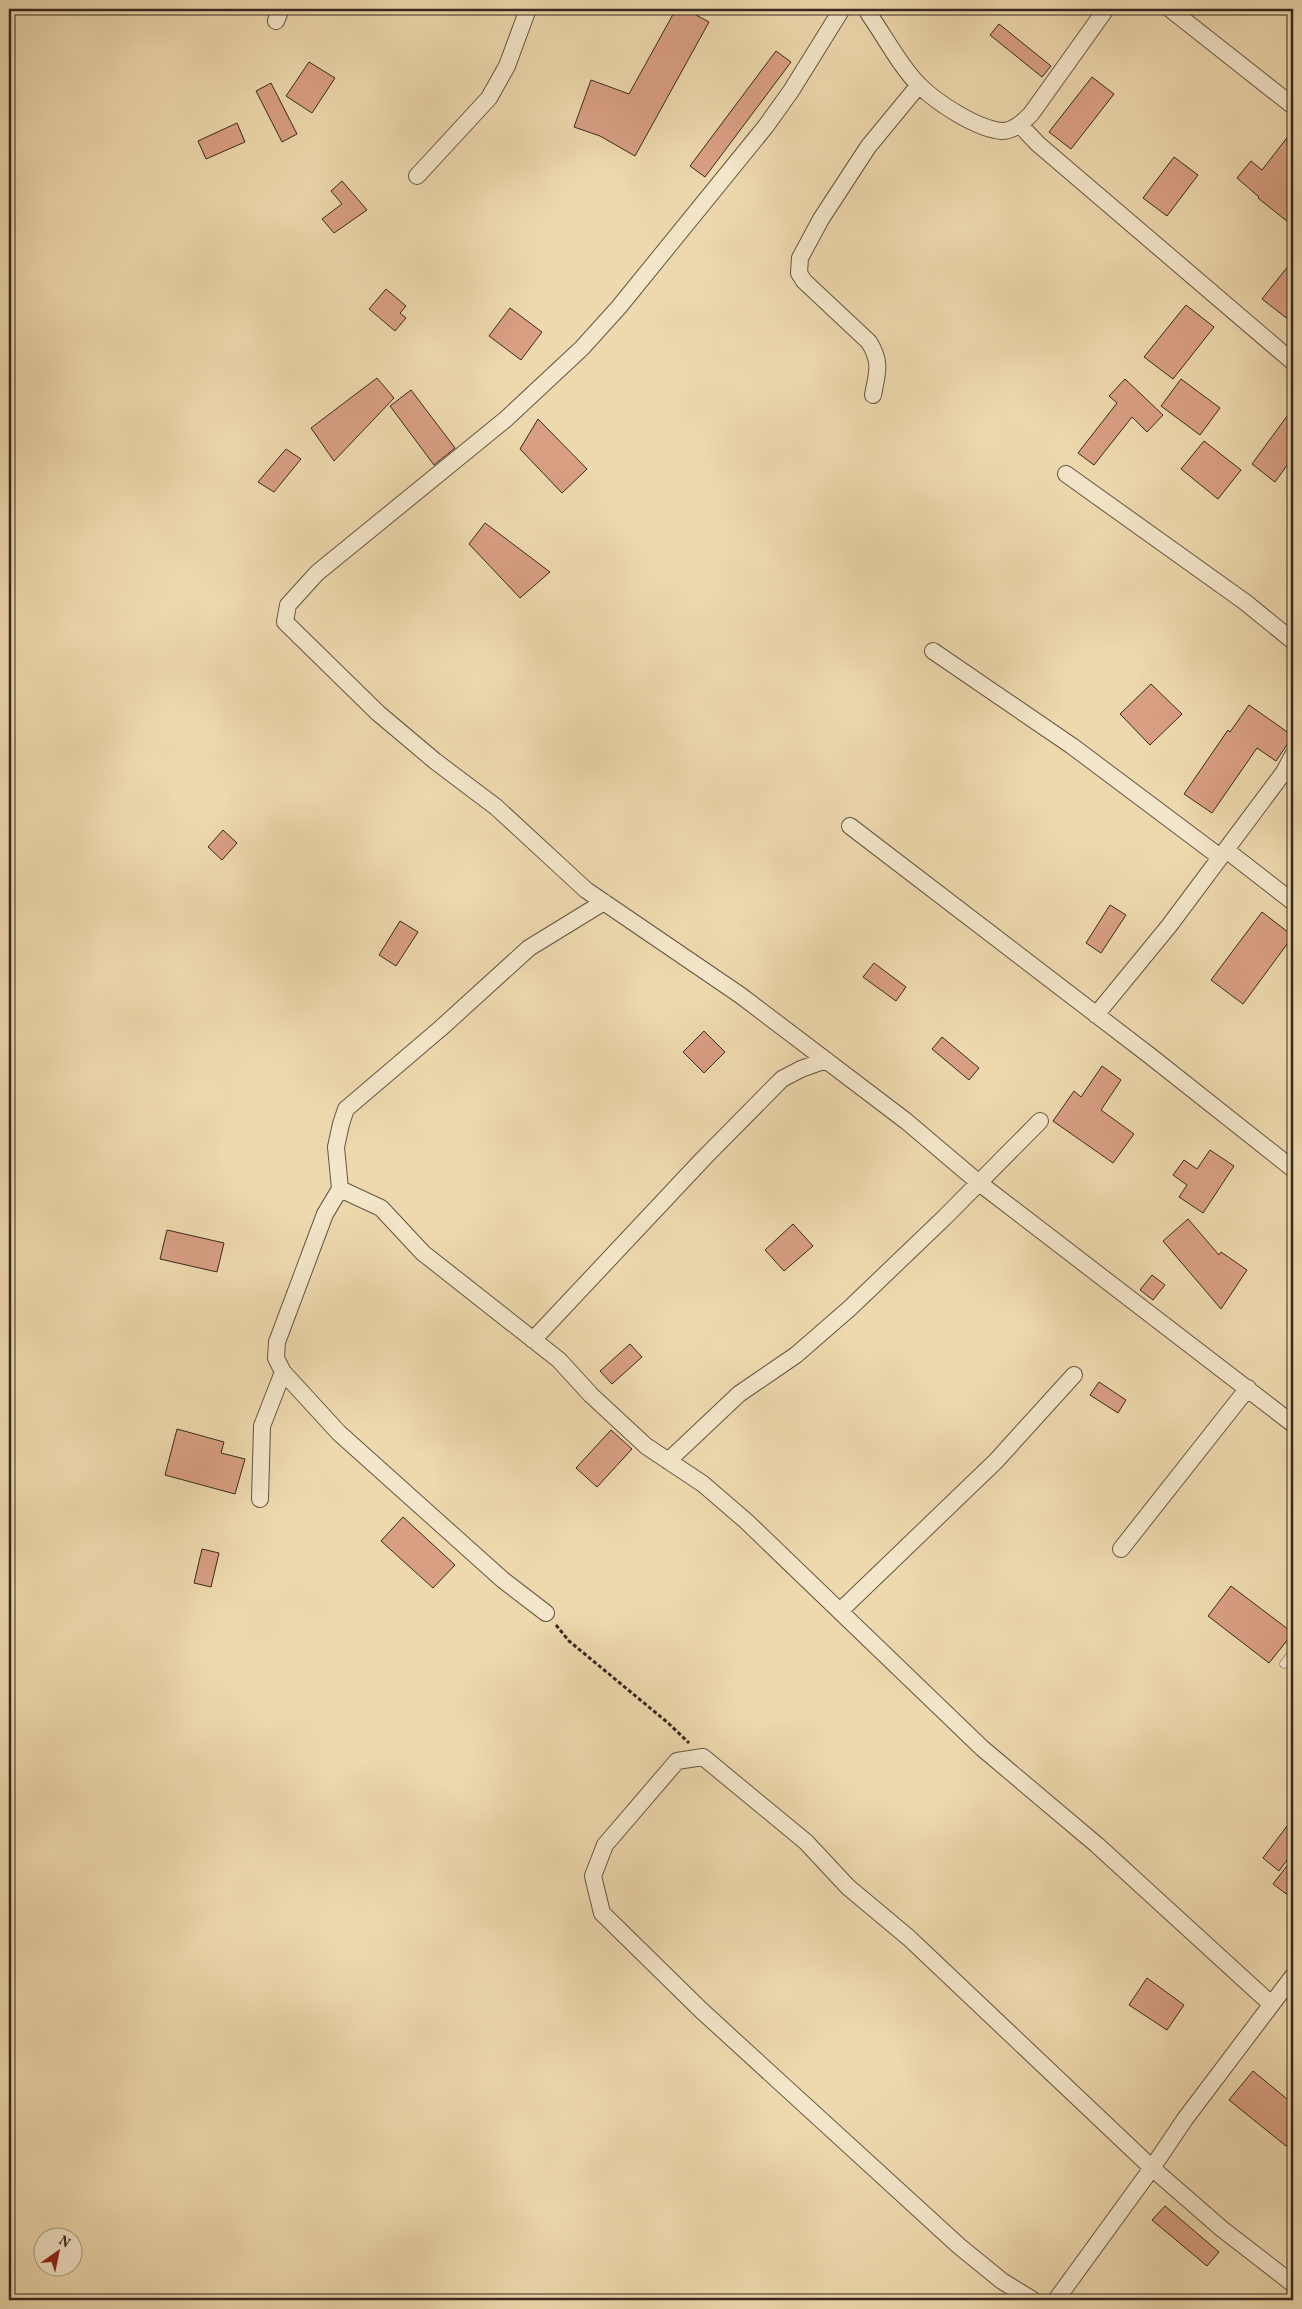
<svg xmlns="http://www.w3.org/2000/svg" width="1302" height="2309" viewBox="0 0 1302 2309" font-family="Vollkorn,serif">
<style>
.building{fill:#d99f83;stroke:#36291f}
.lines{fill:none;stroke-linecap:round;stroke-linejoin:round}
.lane-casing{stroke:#645543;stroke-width:9}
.street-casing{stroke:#645543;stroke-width:18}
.path{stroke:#36291f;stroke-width:3;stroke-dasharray:4 2.5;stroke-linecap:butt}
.lane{stroke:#f4e6ca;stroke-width:8}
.street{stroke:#f4e6ca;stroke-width:16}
</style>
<rect width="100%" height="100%" fill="#eed9ae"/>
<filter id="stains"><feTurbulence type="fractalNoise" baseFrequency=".004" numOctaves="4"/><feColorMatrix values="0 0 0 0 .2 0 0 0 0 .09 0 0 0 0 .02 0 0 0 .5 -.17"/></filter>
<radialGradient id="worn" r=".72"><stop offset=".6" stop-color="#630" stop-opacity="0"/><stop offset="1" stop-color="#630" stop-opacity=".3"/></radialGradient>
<path class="building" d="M676,9h9l24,13 -74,134 -35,-20 -26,-9 17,-47 38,14z
M999,24l52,42 -9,11 -52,-42z
M776,51l15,11 -86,115 -15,-11z
M309,62l26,16 -23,35 -26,-17z
M1092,77l22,17 -43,55 -22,-17z
M271,83l26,51 -15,8 -26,-51z
M237,123l8,19 -39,17 -8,-18z
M1293,130v96l-35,-28 1,-1 -22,-19 14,-17 11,9z
M1174,157l24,18 -31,41 -24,-18z
M342,181l25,29 -33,23 -12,-14 20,-15 -11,-13z
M1293,260v63l-31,-24z
M386,289l20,17 -6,7 6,5 -11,13 -26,-22z
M1186,305l28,22 -41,52 -29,-22z
M510,308l32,24 -21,28 -32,-24z
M377,378l17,20 -60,63 -23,-33z
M1125,379l38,36 -16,17 -15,-15 -38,48 -16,-12 39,-50 -8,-7z
M1181,379l39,29 -20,27 -39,-29z
M411,390l44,58 -21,17 -44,-59z
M1293,408v49l-18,25 -23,-18z
M538,419l49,50 -25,24 -42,-44z
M1204,441l37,29 -23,29 -37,-30z
M286,449l15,10 -27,33 -16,-10z
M485,523l65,49 -30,26 -51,-54z
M1151,684l31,30 -32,31 -30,-31z
M1249,705l44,31 -17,25 -19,-13 -45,65 -28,-19 44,-64 2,2z
M223,830l14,13 -15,17 -14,-13z
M1110,905l16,10 -25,38 -15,-10z
M1262,912l31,24 -50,68 -32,-24z
M400,921l18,11 -22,34 -17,-11z
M874,963l32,24 -10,14 -33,-24z
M704,1031l21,21 -21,21 -21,-21z
M942,1037l37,31 -10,12 -37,-31z
M1102,1066l19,14 -20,30 33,24 -21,29 -60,-42 21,-30 7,6z
M1210,1150l24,16 -31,47 -24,-16 8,-12 -14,-10 11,-15 13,9z
M1188,1219l31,36 2,-3 26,18 -26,39 -58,-68z
M793,1224l20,22 -29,25 -19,-21z
M167,1230l57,13 -7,29 -57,-13z
M1152,1275l13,10 -12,15 -13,-10z
M630,1344l12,13 -30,27 -12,-13z
M1099,1382l27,18 -8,13 -28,-18z
M177,1429l47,13 -3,11 24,6 -10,35 -70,-19z
M611,1430l21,19 -35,38 -21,-19z
M403,1517l52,48 -22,23 -52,-47z
M202,1549l17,4 -8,34 -17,-4z
M1231,1586l62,47 -24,30 -61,-47z
M1293,1818v34l-14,19 -16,-13z
M1293,1858v41l-20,-15z
M1147,1978l37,27 -17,25 -38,-25z
M1253,2071l40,33v34l-7,8 -57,-46z
M1165,2206l54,46 -12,14 -55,-46z"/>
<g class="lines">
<defs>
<path id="lane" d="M1284,1664l9,-12"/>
<path id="street" d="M842,9l-51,82 -25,35 -147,181 -37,41 -76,71 -189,154 -29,32 -3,17 93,91 57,48 61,46 90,83 154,105 166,126 72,61 315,242
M872,9l-3,5c14,20 33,55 50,71 18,18 58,44 83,46 12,0 22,-10 29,-17l75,-105
M1170,9l123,97
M276,21l5,-12
M1020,125l18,19 255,218
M417,176l72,-78 18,-32 21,-57
M873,395c4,-22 9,-32 -4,-53l-65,-61 -5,-8 1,-15 21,-39 47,-72 51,-62
M1066,474l179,128 48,39
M933,651l139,95 148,111
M850,826l299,229 144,114
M1226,850l67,52
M1096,1015l73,-89 115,-154 9,-17
M340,1189l41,19 42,45 136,107 32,35 55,51 57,38 43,37 236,227 115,97 174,159
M533,1340l170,-181 79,-80 19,-10 25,-9
M668,1461l71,-67 57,-39 54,-47 95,-91 95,-96
M260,1499l2,-73 21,-54
M1121,1549l127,-161
M840,1611l156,-150 78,-86
M546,1613l-43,-33 -164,-147 -56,-61 -7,-14 1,-16 48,-128 15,-25 -4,-42 5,-23 5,-15 95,-81 88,-80 75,-46
M1033,2300l-31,-19 -43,-35 -257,-235 -100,-98 -9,-37 12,-31 72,-84 26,-4 103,85 42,45 61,51 243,230 33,-49 108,-143
M1056,2300l96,-132 70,61 71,55"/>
</defs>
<use href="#lane" class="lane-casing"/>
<use href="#street" class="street-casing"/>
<path class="path" d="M556,1625l13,16 98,81 22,21"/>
<use href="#lane" class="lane"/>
<use href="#street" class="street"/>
</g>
<rect width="1302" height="2309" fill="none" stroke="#eed9ae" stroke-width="30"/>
<rect x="10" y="10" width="1282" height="2289" fill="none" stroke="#36291f" stroke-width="2.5"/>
<rect x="15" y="15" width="1272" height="2279" fill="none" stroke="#36291f"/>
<g transform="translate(58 2252) rotate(33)"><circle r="24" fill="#f4e6ca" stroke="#a89a86"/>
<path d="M0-4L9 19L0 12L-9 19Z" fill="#8f2418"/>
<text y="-8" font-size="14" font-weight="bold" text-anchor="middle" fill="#36291f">N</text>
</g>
<rect width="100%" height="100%" filter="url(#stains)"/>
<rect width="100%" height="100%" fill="url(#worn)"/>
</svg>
